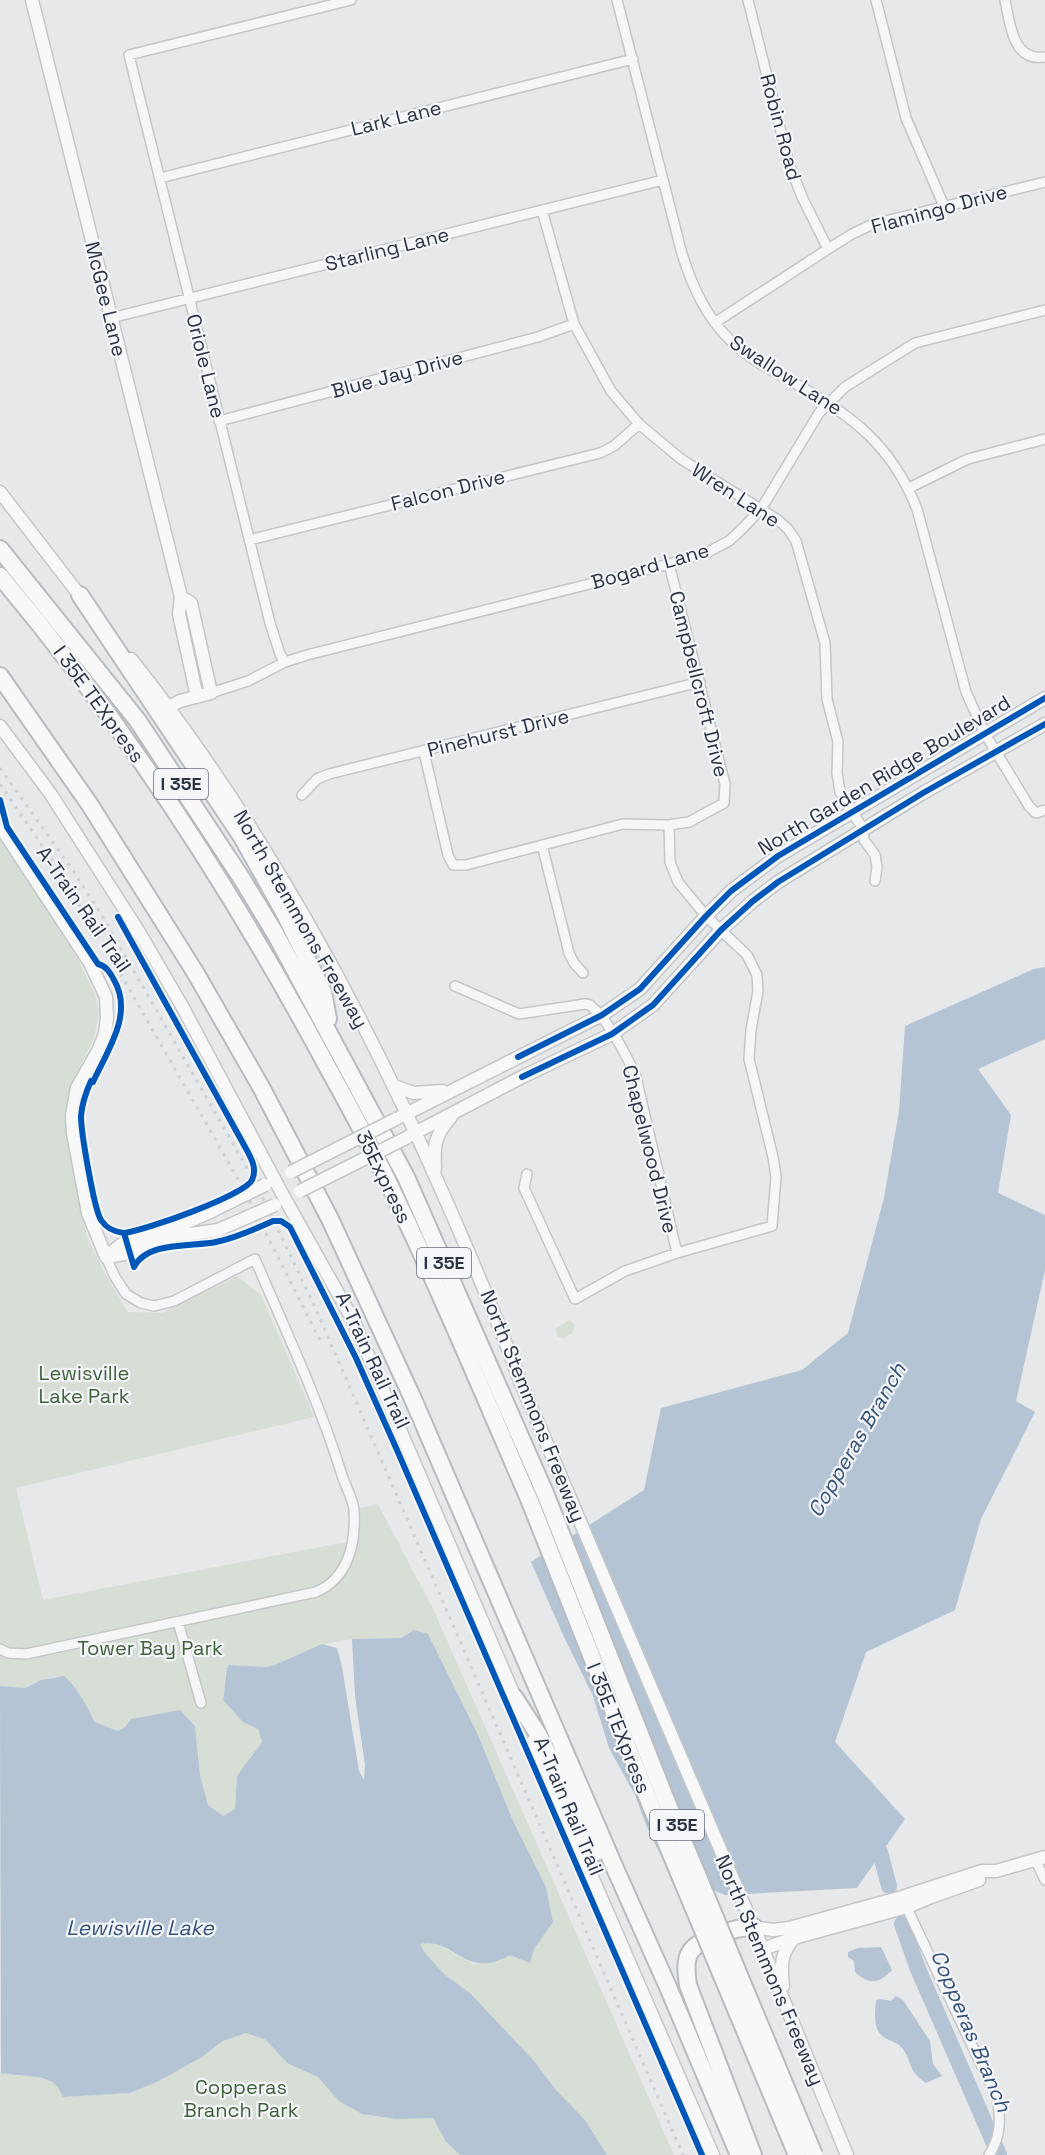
<svg xmlns="http://www.w3.org/2000/svg" width="1045" height="2155" viewBox="0 0 1045 2155" font-family="'Space Grotesk',sans-serif">
<style>
.green{fill:#d6ded6}
.water{fill:#b4c4d5}
.lines{fill:none;stroke-linecap:round;stroke-linejoin:round}
.river{stroke:#b4c4d5;stroke-width:16}
.street-casing{stroke:#c4c6c8;stroke-width:12}
.secondary-casing{stroke:#c4c6c8;stroke-width:15}
.highway-casing{stroke:#b8bbbf;stroke-width:20}
.street{stroke:#f5f6f7;stroke-width:9}
.secondary{stroke:#f8f8f8;stroke-width:12}
.highway{stroke:#f8f8f8;stroke-width:16}
.rail{stroke:#cecfd2;stroke-width:3;stroke-dasharray:3 6;stroke-linecap:butt}
.secondary-bridge-casing{stroke:#c4c6c8;stroke-width:15;stroke-linecap:butt}
.highway-bridge-casing{stroke:#b8bbbf;stroke-width:20;stroke-linecap:butt}
.secondary-bridge{stroke:#f8f8f8;stroke-width:12}
.highway-bridge{stroke:#f8f8f8;stroke-width:16}
.cycleway-casing{stroke:#f4f6f9;stroke-width:10}
.cycleway{stroke:#0057b8;stroke-width:6}
.labels{text-anchor:middle;stroke-width:4.5;stroke-linejoin:round;paint-order:stroke}
.shield{fill:#f4f6f9;stroke:#676e7b;stroke-width:1.5}
.shield-label{font-size:18px;font-weight:bold;fill:#2b3445}
.street-label{font-size:20px;fill:#2b3445;stroke:#f4f6f9}
.park-label{font-size:20px;fill:#3f6138;stroke:#f4f6f9}
.water-label{font-size:21px;font-style:italic;fill:#34527a;stroke:#f4f6f9}
</style>
<rect width="100%" height="100%" fill="#e6e8ea"/>
<path class="green" d="M0,829l2,8 76,122 18,39 3,14 -5,26 -23,48 -6,42 22,109 18,37 23,38 34,1 75,-37 24,19 53,122 -298,71 27,112 304,-58 3,-19 -3,-12 31,-7 56,107 240,544h-67l-21,-34 -30,-31 -21,-28 -65,-69 -25,-18 -20,-22 -5,-9 15,-1 39,21 24,-3 11,-6 25,-6 19,-27 -7,-35 -132,-257 -13,8 -49,1 -29,5 -48,21 -9,2 -38,-2c-11,28 5,52 30,64l4,13 -25,34 -2,33 -12,7 -15,-11 -8,-30 -5,-49 -15,-16 -49,9 -6,8 -7,4 -23,-9c-7,-12 -18,-27 -22,-39l-18,-7 -29,12 -26,-2z
M570,1320l5,5 -3,8 -9,5 -6,-1 -1,-9z
M246,2033l20,7 21,23 32,14 20,24 94,17 13,24 14,13h-460v-83c16,7 38,0 52,9 5,3 8,11 11,16l67,-4 27,-11 45,-25 21,-16z"/>
<path class="water" d="M1045,967v72l-67,30 33,46 -13,78 47,22v55l-29,131 19,11 -54,107 -26,91 -89,42 -31,90 70,77 -48,69 -132,7 -56,-23 -22,-45 -12,-32 -26,-47 -16,-52 -29,-59 -33,-75 113,-72 17,-82 141,-38 46,-37 36,-135 15,-87 6,-85 129,-57z
M414,1630l14,4 50,101 35,86 33,66 7,35 -19,27 -4,14 -20,-8c-46,26 -54,-18 -90,-11l5,9 20,22 25,18 65,69 21,28 30,31 21,34h-147l-14,-13 -13,-24 -37,1 -34,-5 -23,-13 -21,-24 -31,-14 -21,-23 -20,-7 -23,8 -21,16 -45,25 -27,11 -67,4c-2,-4 -5,-10 -8,-13 -8,-9 -40,-8 -54,-11l-1,-387 26,2 15,-8 23,-4c14,11 22,30 31,46l23,9 7,-4 6,-8 49,-9 15,16 5,49 8,30 15,11 12,-7 2,-33 25,-34 -4,-13 -15,-7 -20,-22c3,-13 1,-23 5,-35l38,2 9,-2 47,-21 15,4 5,19 17,104 5,9 1,-15 -10,-69 -3,-57 49,-1z
M881,1947l11,23c-13,14 -23,15 -37,2l-1,-11 -6,-4v-5l10,-4z
M896,1996l7,4 27,41 3,23 9,12 -16,7c-20,-14 -12,-18 -23,-34 -5,-6 -10,-7 -16,-10 -15,-7 -12,-25 -11,-39l5,-1 10,2z"/>
<g class="lines">
<path class="river" d="M868,1838l12,14 9,34
M902,1924l16,45 81,186"/>
<defs>
<path id="street" d="M617,0l64,250c9,31 23,64 47,88 19,20 45,33 68,46 57,32 96,62 121,125l49,183 19,42 44,72 7,7 9,-3
M748,0l41,164 14,35 25,50
M876,0l30,118 38,88
M1005,0c5,23 7,62 40,57
M160,178l473,-119
M542,210l32,114 37,67 28,33 42,35 97,61 10,9 8,12 29,102 2,56 11,43 -1,31 3,19 23,37 1,11 11,15 2,12 -2,14
M111,318l552,-138
M716,322l112,-73 24,-15 21,-10 172,-42
M219,421l319,-84 36,-13
M909,488l59,-29 77,-20
M249,540l351,-87 14,-7 25,-22
M285,662l-5,-8 -10,-31 -141,-568 222,-55
M211,693l37,-12 37,-19 22,-7 362,-91 39,-12 21,-11 11,-10 21,-22 58,-96 26,-26 70,-44 130,-33
M424,752l24,103 5,10h13l157,-41 46,1 20,-3 35,-19 1,-19 -56,-220
M302,795l15,-16 12,-5 371,-92
M542,845l27,108 5,10 9,10
M455,986l64,28 66,-10 5,1c4,5 10,8 13,13 13,18 24,38 33,59l41,176
M527,1174l-3,14 51,111 50,-28 52,-18 95,-27 4,-49 -3,-20 -24,-98 2,-29 7,-39 -1,-16 -10,-20 -41,-39 -28,-34 -8,-20 -1,-37
M178,1622l23,81
M0,1649l8,4 18,1 290,-62c33,-14 40,-50 38,-82 -1,-12 -10,-26 -13,-38 -23,-73 -56,-143 -86,-213l-81,42 -20,5 -13,-3 -15,-9 -11,-17 -9,-20
M1035,1859l10,21
M904,1902l93,196c4,20 4,39 -8,57"/>
<path id="secondary" d="M32,0l149,597 -2,17 18,83
M0,492l84,109
M131,659c129,162 230,347 313,537 27,61 53,122 76,185l239,559 88,215
M169,707l11,-6 31,-8 -20,-90 -10,-6
M0,726l50,67 89,139 43,74 103,193 68,121 164,382
M0,826l90,137 16,34 1,21 -2,16 -7,17 -21,37 -5,27 1,18 15,80 18,44
M394,1086l20,7 28,-2
M400,1117l202,-102 38,-26 66,-73 25,-25 47,-35 267,-158
M409,1136l113,-59 90,-43 41,-29 68,-75 32,-29 25,-19 145,-89 122,-69
M435,1169c-1,-24 -1,-33 16,-52
M107,1256l19,-15 55,-16 29,-13
M106,1257l24,-4 47,-17 41,-6
M533,1741l180,414
M754,1927l19,3 16,-2 113,-31 80,-26h14l49,-14
M763,1949l31,-11 113,-31 24,-10 48,-17
M783,1986c-2,-20 -3,-32 11,-48"/>
<path id="highway" d="M0,549l138,172 104,158 34,56 130,242 139,316
M0,576c127,151 234,317 327,490 21,38 42,76 60,114 51,105 96,213 142,319
M80,595l162,242 43,77 38,78 5,27
M0,676l90,129 105,167 66,115 69,132 83,180 201,467 54,121 71,168
M514,1697l24,37 59,118
M753,2155l-65,-170c-5,-32 1,-39 29,-50 13,-5 23,-8 37,-8"/>
</defs>
<use href="#street" class="street-casing"/>
<use href="#secondary" class="secondary-casing"/>
<use href="#highway" class="highway-casing"/>
<use href="#street" class="street"/>
<use href="#secondary" class="secondary"/>
<use href="#highway" class="highway"/>
<path class="rail" d="M0,768l74,104 27,42 154,268 60,125 368,848
M0,784l58,85 58,97 127,222 77,152"/>
<defs>
<path id="secondary-bridge" d="M291,1172l105,-53
M300,1191l106,-53
M210,1212l55,-27
M218,1230l57,-25"/>
<path id="highway-bridge" d="M545,1493l121,307 148,355
M529,1499l122,307 146,349"/>
</defs>
<use href="#secondary-bridge" class="secondary-bridge-casing"/>
<use href="#highway-bridge" class="highway-bridge-casing"/>
<use href="#secondary-bridge" class="secondary-bridge"/>
<use href="#highway-bridge" class="highway-bridge"/>
<defs>
<path id="cycleway" d="M0,800l7,27 91,137c8,2 12,8 16,16 20,34 -7,71 -21,102l-2,-1c-5,11 -9,23 -10,35 0,16 13,93 20,104 6,9 13,12 23,13l10,34c13,-26 59,-20 82,-25 20,-4 39,-13 57,-21h8l9,6 66,131 41,92 305,705
M118,917l126,228c6,11 14,23 8,35 -7,15 -108,51 -128,53
M518,1057l84,-42 38,-26 66,-73 25,-25 47,-35 267,-158
M522,1077l90,-43 41,-29 68,-75 32,-29 25,-19 145,-89 122,-69"/>
</defs>
<use href="#cycleway" class="cycleway-casing"/>
<use href="#cycleway" class="cycleway"/>
</g>
<g class="labels">
<g class="shield">
<rect x="154" y="769" width="54" height="30" rx="4.5"/>
<rect x="417" y="1248" width="54" height="30" rx="4.5"/>
<rect x="650" y="1810" width="54" height="30" rx="4.5"/>
</g>
<g class="shield-label">
<text x="181" y="790">I 35E</text>
<text x="444" y="1269">I 35E</text>
<text x="677" y="1831">I 35E</text>
</g>
<g class="street-label">
<text transform="translate(396 118) rotate(-14)" y="7">Lark Lane</text>
<text transform="translate(781 127) rotate(75)" y="7">Robin Road</text>
<text transform="translate(939 209) rotate(-15)" y="7">Flamingo Drive</text>
<text transform="translate(387 249) rotate(-14)" y="7">Starling Lane</text>
<text transform="translate(106 299) rotate(76)" y="7">McGee Lane</text>
<text transform="translate(206 366) rotate(76)" y="7">Oriole Lane</text>
<text transform="translate(397 374) rotate(-15)" y="7">Blue Jay Drive</text>
<text transform="translate(786 375) rotate(33)" y="7">Swallow Lane</text>
<text transform="translate(448 490) rotate(-14)" y="7">Falcon Drive</text>
<text transform="translate(736 495) rotate(33)" y="7">Wren Lane</text>
<text transform="translate(650 566) rotate(-16)" y="7">Bogard Lane</text>
<text transform="translate(699 684) rotate(76)" y="7">Campbellcroft Drive</text>
<text transform="translate(99 704) rotate(54)" y="7">I 35E TEXpress</text>
<text transform="translate(498 733) rotate(-14)" y="7">Pinehurst Drive</text>
<text transform="translate(884 775) rotate(-31)" y="7">North Garden Ridge Boulevard</text>
<text transform="translate(84 909) rotate(55)" y="7">A-Train Rail Trail</text>
<text transform="translate(301 919) rotate(60)" y="7">North Stemmons Freeway</text>
<text transform="translate(650 1149) rotate(76)" y="7">Chapelwood Drive</text>
<text transform="translate(384 1177) rotate(64)" y="7">35Express</text>
<text transform="translate(373 1360) rotate(65)" y="7">A-Train Rail Trail</text>
<text transform="translate(533 1406) rotate(68)" y="7">North Stemmons Freeway</text>
<text transform="translate(619 1728) rotate(68)" y="7">I 35E TEXpress</text>
<text transform="translate(569 1806) rotate(67)" y="7">A-Train Rail Trail</text>
<text transform="translate(770 1970) rotate(67)" y="7">North Stemmons Freeway</text>
</g>
<g class="park-label">
<text x="84" y="1380">Lewisville<tspan x="84" dy="23">Lake Park</tspan></text>
<text x="150" y="1655">Tower Bay Park</text>
<text x="241" y="2094">Copperas<tspan x="241" dy="23">Branch Park</tspan></text>
</g>
<g class="water-label">
<text transform="translate(857 1440) rotate(-60)" y="7">Copperas Branch</text>
<text x="140" y="1935">Lewisville Lake</text>
<text transform="translate(971 2031) rotate(67)" y="7">Copperas Branch</text>
</g>
</g>
</svg>
